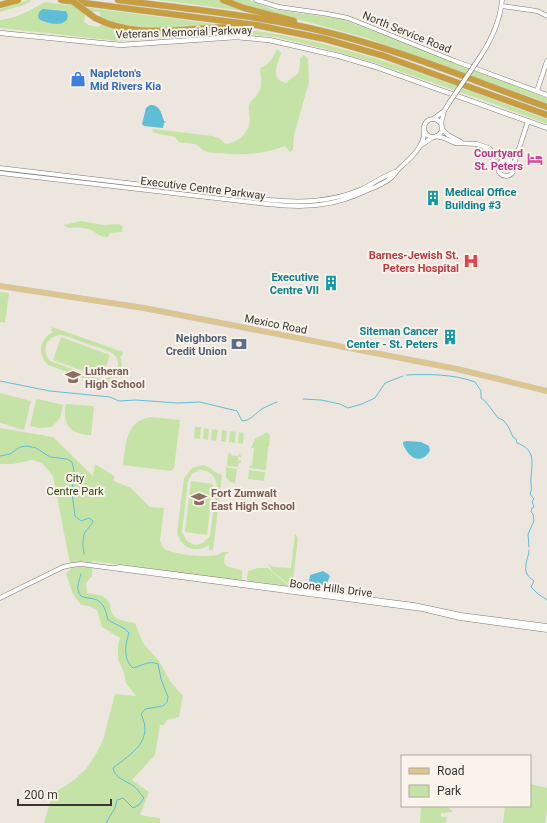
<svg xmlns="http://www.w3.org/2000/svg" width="547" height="823" viewBox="0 0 547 823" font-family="Roboto,sans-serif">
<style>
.green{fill:#c6e3a7;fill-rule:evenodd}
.water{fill:#5fbed5}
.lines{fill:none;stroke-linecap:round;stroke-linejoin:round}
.stream{stroke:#5fbed5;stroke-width:1}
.tertiary-casing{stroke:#7f7972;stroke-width:5}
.secondary-casing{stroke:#7f7972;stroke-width:5.5}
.primary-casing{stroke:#c7c7c6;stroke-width:6}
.motorway-casing{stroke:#c7c7c6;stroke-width:7}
.tertiary{stroke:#fff;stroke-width:4}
.secondary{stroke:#fff;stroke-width:4.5}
.primary{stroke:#ddc58c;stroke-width:5}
.motorway{stroke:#c69e3f;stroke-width:6}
.tertiary-bridge-casing{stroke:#7f7972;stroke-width:5;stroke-linecap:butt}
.motorway-bridge-casing{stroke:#c7c7c6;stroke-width:7;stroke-linecap:butt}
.tertiary-bridge{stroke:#fff;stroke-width:4}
.motorway-bridge{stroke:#c69e3f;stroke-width:6}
.labels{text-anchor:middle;stroke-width:4;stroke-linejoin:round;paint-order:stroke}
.street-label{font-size:11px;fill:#383633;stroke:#faf3eb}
.shop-label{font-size:11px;font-weight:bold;fill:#366cbe;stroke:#faf3eb;text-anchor:start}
.hotel-label{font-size:11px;font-weight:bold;fill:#b23c85;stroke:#faf3eb;text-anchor:end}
.culture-label{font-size:11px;font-weight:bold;fill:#0d838f;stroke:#faf3eb;text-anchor:end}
.health-label{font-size:11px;font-weight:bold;fill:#be3a42;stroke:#faf3eb;text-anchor:end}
.service-label{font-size:11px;font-weight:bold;fill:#4e5e75;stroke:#faf3eb;text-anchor:end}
.education-label{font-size:11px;font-weight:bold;fill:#785e54;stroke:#faf3eb;text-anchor:start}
.park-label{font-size:11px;fill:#334617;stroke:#faf3eb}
</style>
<rect width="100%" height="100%" fill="#ede6de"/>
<path class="green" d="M28,0h2v2l-6,3 -24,7v-3z
M157,0h61l40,13 -90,-12z
M228,0h21l22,9 71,10 205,79v5l-181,-65z
M45,2l177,23 -68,5 -24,-2 -30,-10v-6h-14l-2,9 4,4 11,2 3,-3c14,5 27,9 41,10 14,1 29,-1 43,-2 26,-2 52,-4 78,0 98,15 190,54 283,87v5l-64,-24 -108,-37 -41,-12 -58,-14 -38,-4 -120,8 -118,-13v-8c18,-2 30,-10 45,-18zM47,9l15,1 5,2v8l-10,4 -9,-2z
M276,50h3l2,3c-3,10 -12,26 5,30 12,-11 14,-6 14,-24l3,-4 3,1 2,3 1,23 -15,53 -1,15 -3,2 -5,-6c-21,8 -42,10 -65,7 -5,0 -11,0 -15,-2 -3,-1 -5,-4 -8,-6 -8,-4 -17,2 -22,-8l-20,-4 -3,-2 2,-2 58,7 7,2 7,6c12,-2 22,-10 24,-23 0,-6 -3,-13 0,-18 2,-4 6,-6 8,-10 6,-8 2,-16 2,-25 9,-3 13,-10 16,-18z
M81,221l23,4 15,-1 4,3 -1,5 -12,1 -2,4c-7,0 -9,-2 -15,-6 -7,-4 -17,-4 -25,-3l-4,-3z
M0,292l9,1 -4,30 -5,-1z
M52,327l71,25 -1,4h-2c6,15 -4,29 -20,28l-52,-19c-11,-11 -9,-26 5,-33l-2,-1zM62,335c11,3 21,8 32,11 6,2 13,4 18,7 14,10 2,28 -12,26l-50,-18c-10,-11 -3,-26 12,-26z
M61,337l49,18 -8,23 -49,-18z
M0,393l31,8 -7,29 -24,-7z
M38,399l25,6 -3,13 -8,9 -13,1 -9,-2 6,-26z
M66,404l27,2 1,1 -3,28c-19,0 -30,-10 -25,-31z
M151,417l29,3 -6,48 -3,3 -48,-6c3,-21 2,-44 28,-48z
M195,427h6l-1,12 -6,-1z
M0,428l53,9 40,39 2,-12 19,12v5l17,7 19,19 14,1 -4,33 4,8c17,7 37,8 54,6l4,-3h7l-4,3c-4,16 8,10 17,16v10l-149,-20 -1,15 -6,7 1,10c5,1 14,1 18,5 6,4 5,9 7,15 3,7 16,9 23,10l8,20 16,18 11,20 13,15 -4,21 -12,3 -3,5h-4l-5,30 -23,25 17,12 -9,23 20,3v5h-116l6,-21 7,-11 17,-11 12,-11 10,-15 7,-14 12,-46 21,2 -10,-13 -2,-10 -6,-14v-14l2,-7 -18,-11 -5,-17 -8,-4 -8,-1 -8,-11 -7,-20 5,-5 -18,-93 -11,-13 -10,-3 -19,4h-13z
M204,428l5,1 -1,11 -5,-1z
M212,429l6,1 -2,11 -5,-1z
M222,430l5,1 -1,11 -5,-1z
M230,431l6,1 -1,11 -6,-1z
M239,432l5,1 -1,11 -5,-1z
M267,432l3,3 -1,12h-1l-2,22 -2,1 -15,-2 1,-3h2l2,-17h-3l4,-9z
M230,452l1,3 7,1 2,-3 1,4h-3v3l3,1v2h-3v4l-11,-1 1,-12z
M203,465c8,2 12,8 19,10l-9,75h-4v-5c-13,9 -29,3 -32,-13l7,-54 8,-10zM199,470c10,0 16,5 18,15l-7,51 -7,7 -8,2 -8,-4 -5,-9 6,-51 4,-7z
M226,467l11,2 -2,14 -5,-1 -4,-4z
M249,470l16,2 -1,9 -16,-2z
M191,481l22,3 -6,51 -22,-3z
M295,534l3,4 -5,43 -2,5 -19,-15 -4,-8 5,4 18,1z
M258,568h10l21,18 -41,-5 -1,-2 1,-8z
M530,784l17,4v21l-2,14h-42l2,-17h25z
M428,806h14v2l5,-2 6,6 -12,1v4h6l-1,6h-26l1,-16h7z"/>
<path class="water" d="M43,9l23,2 2,4 -1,5c-8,6 -13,4 -21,2 -7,-2 -10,-4 -6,-11z
M150,105c10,0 11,7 14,16l2,1 -2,1 -1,5 -19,-2 -2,-2 4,-16z
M407,441l14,1 8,4 1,5c-10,15 -22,6 -27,-7v-2z
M323,571l5,3 2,2 -4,10 -17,-4 1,-7z"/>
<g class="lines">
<path class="stream" d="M406,375c23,-1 47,-1 69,7l6,9v7l5,4 12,16 5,2 5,6 5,11 3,2 1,4c19,7 15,19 14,35 -1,6 2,10 -1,16l4,5 -2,2 2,6 -2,1 -1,4 2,2 1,7 -6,13 1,13
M0,381l50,10 60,6 9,4 17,-1 41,3 23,-1 37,9 5,10c8,0 14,-8 20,-12 5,-3 10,-5 15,-7
M303,399l18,1 19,4 8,4 14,-4 13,-6 10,-15 18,-7
M0,456l10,-2 10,-7 7,-1 9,2 14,9 17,2 5,3 2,9 -2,22 3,23 6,5 8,-3 4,3c-2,5 -5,7 -8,11 -3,6 -2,16 -1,22
M529,550c0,7 -6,17 -2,24 1,3 5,5 7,7l-3,6 7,7 9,6
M81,574c-2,8 -6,15 0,22 4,2 9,2 13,3 10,2 12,13 14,21l17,9 4,4c-4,12 -6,26 4,35 9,-2 15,-8 25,-4l3,15 7,18 -1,5 -4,4 -18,3 -4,5c13,27 -9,39 -28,54 2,10 11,12 19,17 5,3 8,8 12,13l-5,7 -6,3 -10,-10 -6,2 -2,8 -9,15"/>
<defs>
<path id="tertiary" d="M256,0l23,7 49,7 20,4 107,43 92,34
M502,6l35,5 10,5
M480,57c12,-18 20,-35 22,-57
M537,91l10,-30
M424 128a9 9 0 1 1 18 0a9 9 0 1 1-18 0Z
M433,119l11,-8 5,-8
M441,124l3,-13
M442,129l6,6 13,7
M436,136l8,2 11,5 22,1 12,4 7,7 9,5
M420,146l13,-9
M484,147l14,19
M498 168a8 8 0 1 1 16 0a8 8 0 1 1-16 0Z
M509,160l9,-10
M514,164l14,-43
M0,168l270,32c32,3 62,2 92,-11 11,-5 21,-13 33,-17
M0,173l267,31c38,4 66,3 101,-14 8,-3 17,-7 24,-13 3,-3 6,-8 10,-11 10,-9 23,-21 22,-35
M115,568l5,-1 294,38 47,10 86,11
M0,598l63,-31 9,-2 9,-1 341,45 38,9 87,12"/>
<path id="secondary" d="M0,33l121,12 115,-8 33,3 70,16 37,11 171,61"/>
<path id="primary" d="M0,286l144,22 313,61 90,22"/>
<path id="motorway" d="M61,0l195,25 69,14 59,17 163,59
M118,0c70,9 140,15 208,32 75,18 148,49 221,75
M223,0l21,8 50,13
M0,5l18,-5
M95,18c37,19 76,12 116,10 11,-1 23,-1 34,-1"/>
</defs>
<use href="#tertiary" class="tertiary-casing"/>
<use href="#secondary" class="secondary-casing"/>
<use href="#primary" class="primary-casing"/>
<use href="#motorway" class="motorway-casing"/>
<use href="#tertiary" class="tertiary"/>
<use href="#secondary" class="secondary"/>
<use href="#primary" class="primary"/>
<use href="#motorway" class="motorway"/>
<defs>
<path id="tertiary-bridge" d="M449,103l31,-46"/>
<path id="motorway-bridge" d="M71,0l24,18"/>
</defs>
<use href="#tertiary-bridge" class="tertiary-bridge-casing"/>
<use href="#motorway-bridge" class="motorway-bridge-casing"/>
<use href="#tertiary-bridge" class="tertiary-bridge"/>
<use href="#motorway-bridge" class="motorway-bridge"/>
</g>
<defs>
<symbol id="shop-bare" viewBox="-9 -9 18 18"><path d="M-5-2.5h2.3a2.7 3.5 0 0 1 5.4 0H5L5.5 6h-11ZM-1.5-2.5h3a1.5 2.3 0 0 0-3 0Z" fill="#3f7fe0" stroke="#faf3eb" stroke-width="2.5" paint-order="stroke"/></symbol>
<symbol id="hotel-bare" viewBox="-9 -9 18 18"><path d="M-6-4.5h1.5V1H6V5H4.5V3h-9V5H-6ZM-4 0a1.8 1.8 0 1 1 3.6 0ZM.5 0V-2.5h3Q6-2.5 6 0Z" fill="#d1479c" stroke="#faf3eb" stroke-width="2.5" paint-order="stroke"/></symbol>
<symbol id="building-bare" viewBox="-9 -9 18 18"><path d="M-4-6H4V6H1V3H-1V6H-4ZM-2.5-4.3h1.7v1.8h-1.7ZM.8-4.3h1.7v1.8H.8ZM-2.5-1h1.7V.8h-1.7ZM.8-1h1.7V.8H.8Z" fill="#0f9aa8" stroke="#faf3eb" stroke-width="2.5" paint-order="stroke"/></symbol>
<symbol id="hospital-bare" viewBox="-9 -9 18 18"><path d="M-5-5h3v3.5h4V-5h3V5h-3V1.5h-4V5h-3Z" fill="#e0444e" stroke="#faf3eb" stroke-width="2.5" paint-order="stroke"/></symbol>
<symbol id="bank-bare" viewBox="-9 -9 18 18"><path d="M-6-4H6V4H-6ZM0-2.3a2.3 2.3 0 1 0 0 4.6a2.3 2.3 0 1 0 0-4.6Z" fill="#5c6f8a" stroke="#faf3eb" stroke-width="2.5" paint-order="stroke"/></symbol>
<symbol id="school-bare" viewBox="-9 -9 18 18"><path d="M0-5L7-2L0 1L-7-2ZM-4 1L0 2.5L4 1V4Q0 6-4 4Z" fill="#8d6e63" stroke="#faf3eb" stroke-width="2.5" paint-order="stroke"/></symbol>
</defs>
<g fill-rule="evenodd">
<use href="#shop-bare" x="67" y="68" width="22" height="22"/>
<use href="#hotel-bare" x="524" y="148" width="22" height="22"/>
<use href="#building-bare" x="422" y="187" width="22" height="22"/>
<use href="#hospital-bare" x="460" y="250" width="22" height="22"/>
<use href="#building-bare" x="320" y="272" width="22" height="22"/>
<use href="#building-bare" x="439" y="326" width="22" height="22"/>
<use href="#bank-bare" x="228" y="333" width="22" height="22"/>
<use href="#school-bare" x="62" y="366" width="22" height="22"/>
<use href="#school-bare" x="188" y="488" width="22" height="22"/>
</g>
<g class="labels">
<g class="street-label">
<text transform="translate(184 32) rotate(-2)" y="4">Veterans Memorial Parkway</text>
<text transform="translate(407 32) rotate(22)" y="4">North Service Road</text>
<text transform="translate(203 188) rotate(7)" y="4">Executive Centre Parkway</text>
<text transform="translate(276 324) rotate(11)" y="4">Mexico Road</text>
<text transform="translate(331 588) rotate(7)" y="4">Boone Hills Drive</text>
</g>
<g class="shop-label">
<text x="90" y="77">Napleton's<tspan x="90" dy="13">Mid Rivers Kia</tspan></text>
</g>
<g class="hotel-label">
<text x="523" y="157">Courtyard<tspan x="523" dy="13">St. Peters</tspan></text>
</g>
<g class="culture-label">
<text x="445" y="196" text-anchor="start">Medical Office<tspan x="445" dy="13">Building #3</tspan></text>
<text x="319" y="281">Executive<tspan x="319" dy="13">Centre VII</tspan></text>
<text x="438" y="335">Siteman Cancer<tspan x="438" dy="13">Center - St. Peters</tspan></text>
</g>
<g class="health-label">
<text x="459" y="259">Barnes-Jewish St.<tspan x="459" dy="13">Peters Hospital</tspan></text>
</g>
<g class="service-label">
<text x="227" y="342">Neighbors<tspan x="227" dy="13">Credit Union</tspan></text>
</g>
<g class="education-label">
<text x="85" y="375">Lutheran<tspan x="85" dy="13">High School</tspan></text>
<text x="211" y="497">Fort Zumwalt<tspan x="211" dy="13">East High School</tspan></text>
</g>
<g class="park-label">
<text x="75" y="482">City<tspan x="75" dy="13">Centre Park</tspan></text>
</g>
</g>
<rect x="401" y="755" width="130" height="52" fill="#faf3eb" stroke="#aca7a1"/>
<rect x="409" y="768" width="20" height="6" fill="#ddc58c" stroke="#aca7a1"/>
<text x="437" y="775" font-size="12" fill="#383633">Road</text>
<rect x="409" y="785" width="20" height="12" fill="#c6e3a7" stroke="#aca7a1"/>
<text x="437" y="795" font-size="12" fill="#383633">Park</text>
<path d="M18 799v6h93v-6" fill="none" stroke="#383633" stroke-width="2"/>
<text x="24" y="799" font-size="12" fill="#383633" stroke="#faf3eb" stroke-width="3" paint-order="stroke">200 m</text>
</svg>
